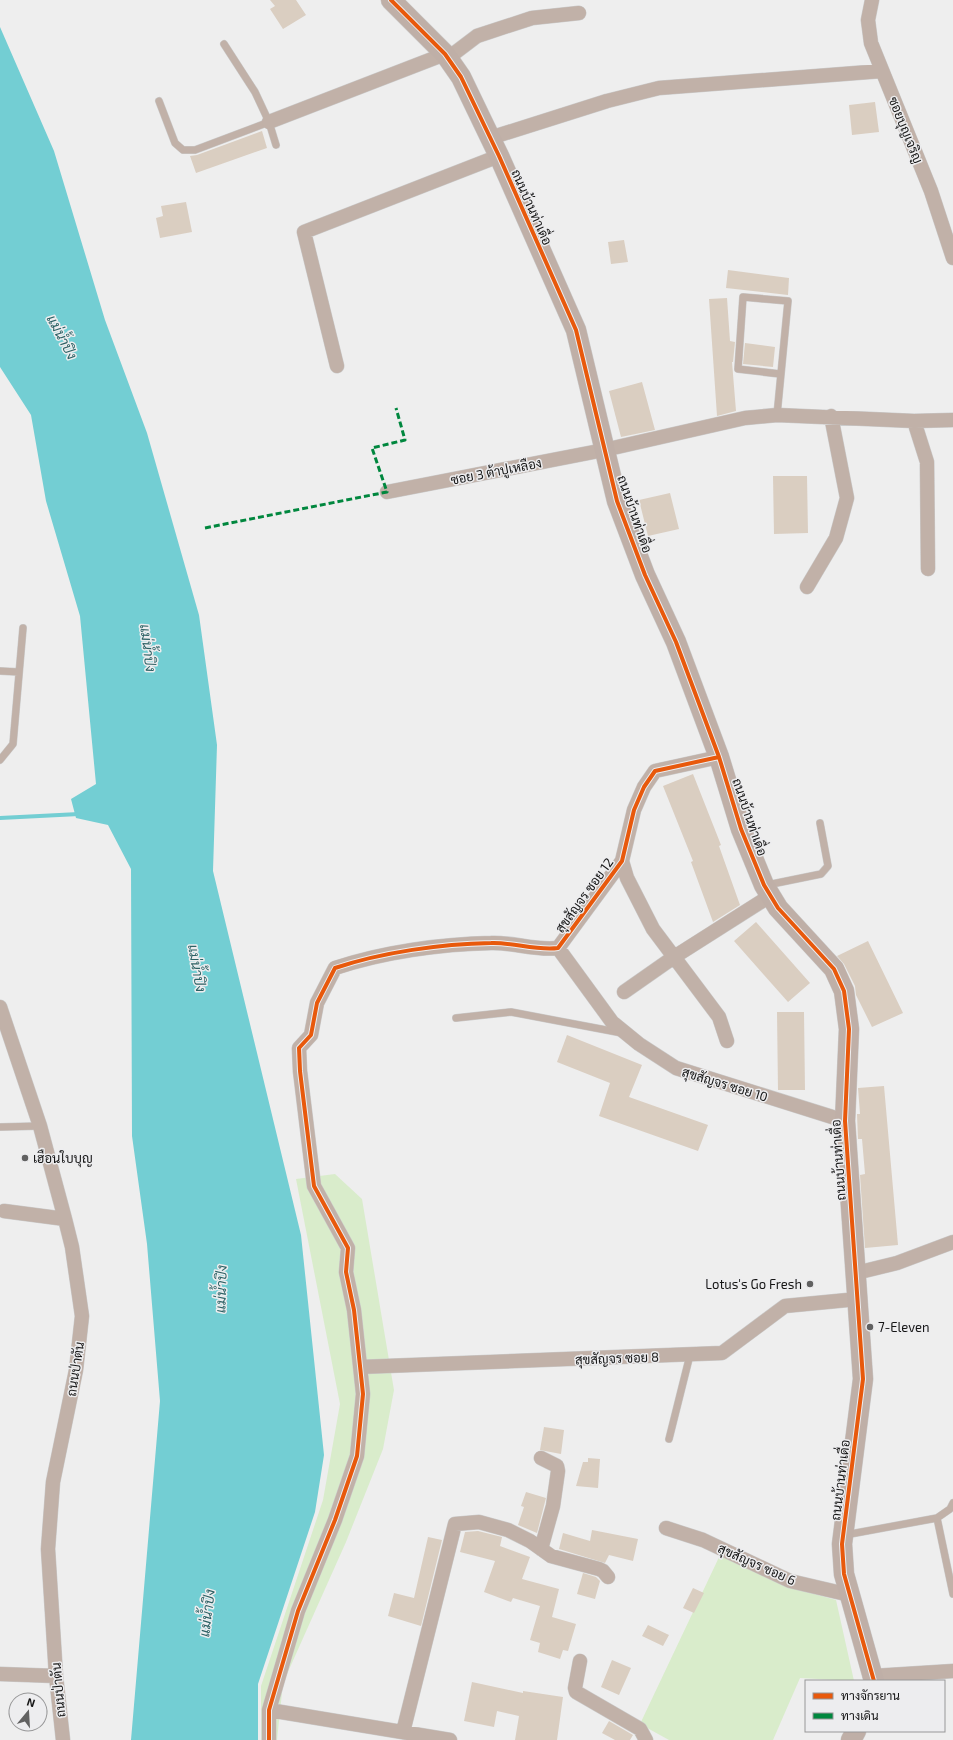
<svg xmlns="http://www.w3.org/2000/svg" width="953" height="1740" viewBox="0 0 953 1740" font-family="'Exo 2',Sarabun,sans-serif">
<style>
.green{fill:#d9eccb}
.water{fill:#73ced3}
.lines{fill:none;stroke-linecap:round;stroke-linejoin:round}
.stream{stroke:#73ced3;stroke-width:4}
.building{fill:#dacec1}
.lane-casing{stroke:#cbcbcb;stroke-width:8}
.street-casing{stroke:#cbcbcb;stroke-width:15}
.secondary-casing{stroke:#cbcbcb;stroke-width:21}
.lane{stroke:#c1b1a8;stroke-width:7}
.street{stroke:#c1b1a8;stroke-width:14}
.secondary{stroke:#bfafa7;stroke-width:20}
.quiet{stroke:#00873e;stroke-width:3;stroke-dasharray:6 3;stroke-linecap:butt}
.cycleway-casing{stroke:#ededef;stroke-width:6}
.cycleway{stroke:#e8590c;stroke-width:4}
.poi-dot{fill:#616161;stroke:#ededef;stroke-width:1.5}
.labels{text-anchor:middle;stroke-width:3;stroke-linejoin:round;paint-order:stroke}
.street-label{font-size:13px;fill:#151515;stroke:#ededef}
.poi-label{font-size:13px;fill:#151515;stroke:#ededef;text-anchor:start}
.water-label{font-size:14px;font-style:italic;fill:#2c6164;stroke:#ededef}
</style>
<rect width="100%" height="100%" fill="#eee"/>
<path class="green" d="M335,1174l27,25 32,191 -11,59 -37,93 -63,141 -6,57h-16v-54l62,-186 17,-96 -44,-225z
M721,1553l69,34 46,13 18,81 -54,-3 -27,62h-104l-29,-16z"/>
<path class="water" d="M0,27l54,124 51,169 42,113 52,182 18,130 -4,126 88,364 23,220 -9,57 -57,172v56h-127l29,-339 -13,-157 -15,-108 -1,-267 -23,-44 -32,-7 -5,-19 25,-15 -16,-168 -34,-115 -15,-86 -31,-48z"/>
<g class="lines">
<path class="stream" d="M0,818l79,-4"/>
</g>
<path class="building" d="M270,0h26l10,15 -23,14 -13,-20 5,-3z
M875,102l4,30 -27,3 -3,-30z
M262,131l5,17 -71,25 -6,-17 7,-1z
M186,202l6,30 -32,6 -4,-20 7,-2 -2,-10z
M624,240l4,22 -17,2 -3,-22z
M728,270l61,8 -1,17 -62,-7z
M727,298l3,43 5,1 -2,20h-1l4,49 -19,5 -8,-117z
M745,343l30,4 -2,20 -30,-3z
M642,382l13,48 -34,7 -12,-46z
M773,476h34l1,57 -34,1z
M670,493l9,36 -31,7 -9,-36z
M693,774l28,71 -2,1 21,59 -27,17 -22,-60 2,-1 -30,-75z
M756,922l54,61 -22,19 -54,-61z
M868,941l35,72 -31,14 -16,-32 -1,-9 -11,-22 -7,-8z
M777,1012h27l1,78h-27z
M567,1035l75,30 -13,32 79,28 -10,26 -99,-35 11,-33 -53,-21z
M884,1086l14,159 -33,3 -5,-73 5,-1 -3,-35h-4l-1,-25h3l-2,-26z
M544,1427l20,3 -3,24 -21,-4z
M588,1458l12,1 -2,29 -22,-2 7,-24h5z
M526,1492l20,6 -9,35 -19,-8 6,-18 -3,-1z
M592,1530l46,9 -5,22 -24,-6 -4,8 -46,-14 4,-16 27,8z
M478,1531l24,6 -2,9 30,11 -8,22 37,10 -7,28 24,7 -8,27 -5,-1 -3,9 -22,-7 2,-9 -10,-3 10,-34 -27,-8 -2,4 -27,-10 11,-31 -35,-9 5,-20z
M428,1537l14,3 -21,86 -33,-10 6,-23 20,5z
M583,1573l13,4 4,4 -5,18 -18,-5z
M693,1588l11,5 -10,20 -11,-5z
M648,1625l21,10 -6,11 -21,-10z
M612,1660l19,8 -12,27 -18,-8z
M472,1682l51,11v-2l40,6 -6,43h-42l4,-24 -22,-5 -3,16 -30,-6z
M609,1721l24,14 -3,5h-15l-13,-7z"/>
<g class="lines">
<defs>
<path id="lane" d="M224,44l31,48 14,30 7,23
M159,101l16,42 8,7h12l74,-28
M777,415l11,-114 -45,-4 -5,72 42,5
M0,671l19,1
M0,760l13,-16 10,-116
M767,885l54,-11 7,-8 -8,-43
M456,1018l55,-6 111,21
M0,1127l40,-1
M669,1439l21,-84
M937,1518l13,-9 3,-6
M845,1535l92,-17 16,76"/>
<path id="street" d="M872,0l-4,20 3,23 60,148 22,67
M448,58l29,-22 55,-18 47,-5
M269,122l176,-68
M490,138l117,-37 52,-13 223,-17
M337,366l-33,-134 195,-76
M914,421l13,41 1,107
M387,492l217,-42 141,-32 32,-3 137,6 39,-1
M807,587l29,-49 11,-40 -16,-82
M622,861l5,17 26,51 66,88 8,24
M558,948l54,74 27,22 37,24 169,53
M624,992l50,-35 96,-61
M0,1007l40,119 25,93 7,28 10,69 -6,54 -23,112 -5,67 8,127 7,64
M4,1211l61,8
M856,1273l41,-10 56,-21
M360,1367l362,-14 63,-47 73,-7
M541,1458l16,8 1,5 -5,35 -12,43
M666,1528l37,12 87,41 60,14
M580,1661l-5,27 1,4 64,37 6,11
M0,1674l56,2
M873,1676l80,-5
M269,1710l181,30
M403,1732l52,-208 24,-2 29,8 22,11 21,15 48,13 4,2 5,6
M269,1740v-30l29,-99 37,-91 22,-64 6,-62 -9,-84 -8,-38 2,-24 -34,-62 -14,-115 -1,-23 12,-13 6,-32 18,-35c48,-16 106,-24 156,-25 22,-1 45,8 67,5l64,-87 12,-51 10,-23 11,-16 64,-14"/>
<path id="secondary" d="M391,0l54,54 16,23 38,79 77,174 41,171 28,74 31,67 43,115 22,72 23,56 14,23 56,61 10,22 5,38 -4,92 18,258 -21,165 2,30 30,107
M851,1740l5,-9"/>
</defs>
<use href="#lane" class="lane-casing"/>
<use href="#street" class="street-casing"/>
<use href="#secondary" class="secondary-casing"/>
<use href="#lane" class="lane"/>
<use href="#street" class="street"/>
<use href="#secondary" class="secondary"/>
<path class="quiet" d="M205,528l182,-36 -15,-44 33,-8 -9,-32"/>
<defs>
<path id="cycleway" d="M391,0l54,54 16,23 38,79 77,174 41,171 28,74 31,67 43,115 22,72 23,56 14,23 56,61 10,22 5,38 -4,92 18,258 -21,165 2,30 30,107
M269,1740v-30l29,-99 37,-91 22,-64 6,-62 -9,-84 -8,-38 2,-24 -34,-62 -14,-115 -1,-23 12,-13 6,-32 18,-35c48,-16 106,-24 156,-25 22,-1 45,8 67,5l64,-87 12,-51 10,-23 11,-16 64,-14"/>
</defs>
<use href="#cycleway" class="cycleway-casing"/>
<use href="#cycleway" class="cycleway"/>
</g>
<g class="poi-dot">
<circle cx="25" cy="1158" r="4"/>
<circle cx="810" cy="1284" r="4"/>
<circle cx="870" cy="1327" r="4"/>
</g>
<g class="labels">
<g class="street-label">
<text transform="translate(906 130) rotate(68)" y="5">ซอยบุญเจริญ</text>
<text transform="translate(532 207) rotate(66)" y="5">ถนนบ้านท่าเดื่อ</text>
<text transform="translate(496 471) rotate(-11)" y="5">ซอย 3 ต้าปูเหลือง</text>
<text transform="translate(635 514) rotate(71)" y="5">ถนนบ้านท่าเดื่อ</text>
<text transform="translate(750 817) rotate(71)" y="5">ถนนบ้านท่าเดื่อ</text>
<text transform="translate(584 895) rotate(-54)" y="5">สุขสัญจร ซอย 12</text>
<text transform="translate(725 1084) rotate(17)" y="5">สุขสัญจร ซอย 10</text>
<text transform="translate(838 1160) rotate(-94)" y="5">ถนนบ้านท่าเดื่อ</text>
<text transform="translate(617 1358) rotate(-2)" y="5">สุขสัญจร ซอย 8</text>
<text transform="translate(75 1369) rotate(-81)" y="5">ถนนป่าตัน</text>
<text transform="translate(840 1480) rotate(-83)" y="5">ถนนบ้านท่าเดื่อ</text>
<text transform="translate(757 1564) rotate(24)" y="5">สุขสัญจร ซอย 6</text>
<text transform="translate(58 1690) rotate(-95)" y="5">ถนนป่าตัน</text>
</g>
<g class="poi-label">
<text x="33" y="1163">เฮือนใบบุญ</text>
<text x="802" y="1289" text-anchor="end">Lotus's Go Fresh</text>
<text x="878" y="1332">7-Eleven</text>
</g>
<g class="water-label">
<text transform="translate(62 337) rotate(62)" y="5">แม่น้ำปิง</text>
<text transform="translate(148 648) rotate(83)" y="5">แม่น้ำปิง</text>
<text transform="translate(197 968) rotate(80)" y="5">แม่น้ำปิง</text>
<text transform="translate(221 1289) rotate(-88)" y="5">แม่น้ำปิง</text>
<text transform="translate(207 1613) rotate(-83)" y="5">แม่น้ำปิง</text>
</g>
</g>
<rect x="805" y="1680" width="140" height="52" fill="#ededef" stroke="#979798"/>
<rect x="813" y="1693" width="20" height="6" fill="#e8590c" stroke="#979798"/>
<text x="841" y="1700" font-size="12" fill="#151515">ทางจักรยาน</text>
<rect x="813" y="1713" width="20" height="6" fill="#00873e" stroke="#979798"/>
<text x="841" y="1720" font-size="12" fill="#151515">ทางเดิน</text>
<g transform="translate(28 1712) rotate(18)"><circle r="19" fill="#ededef" stroke="#979798"/>
<path d="M0-3L7 15L0 10L-7 15Z" fill="#616161"/>
<text y="-6" font-size="11" font-weight="bold" text-anchor="middle" fill="#151515">N</text>
</g>
</svg>
